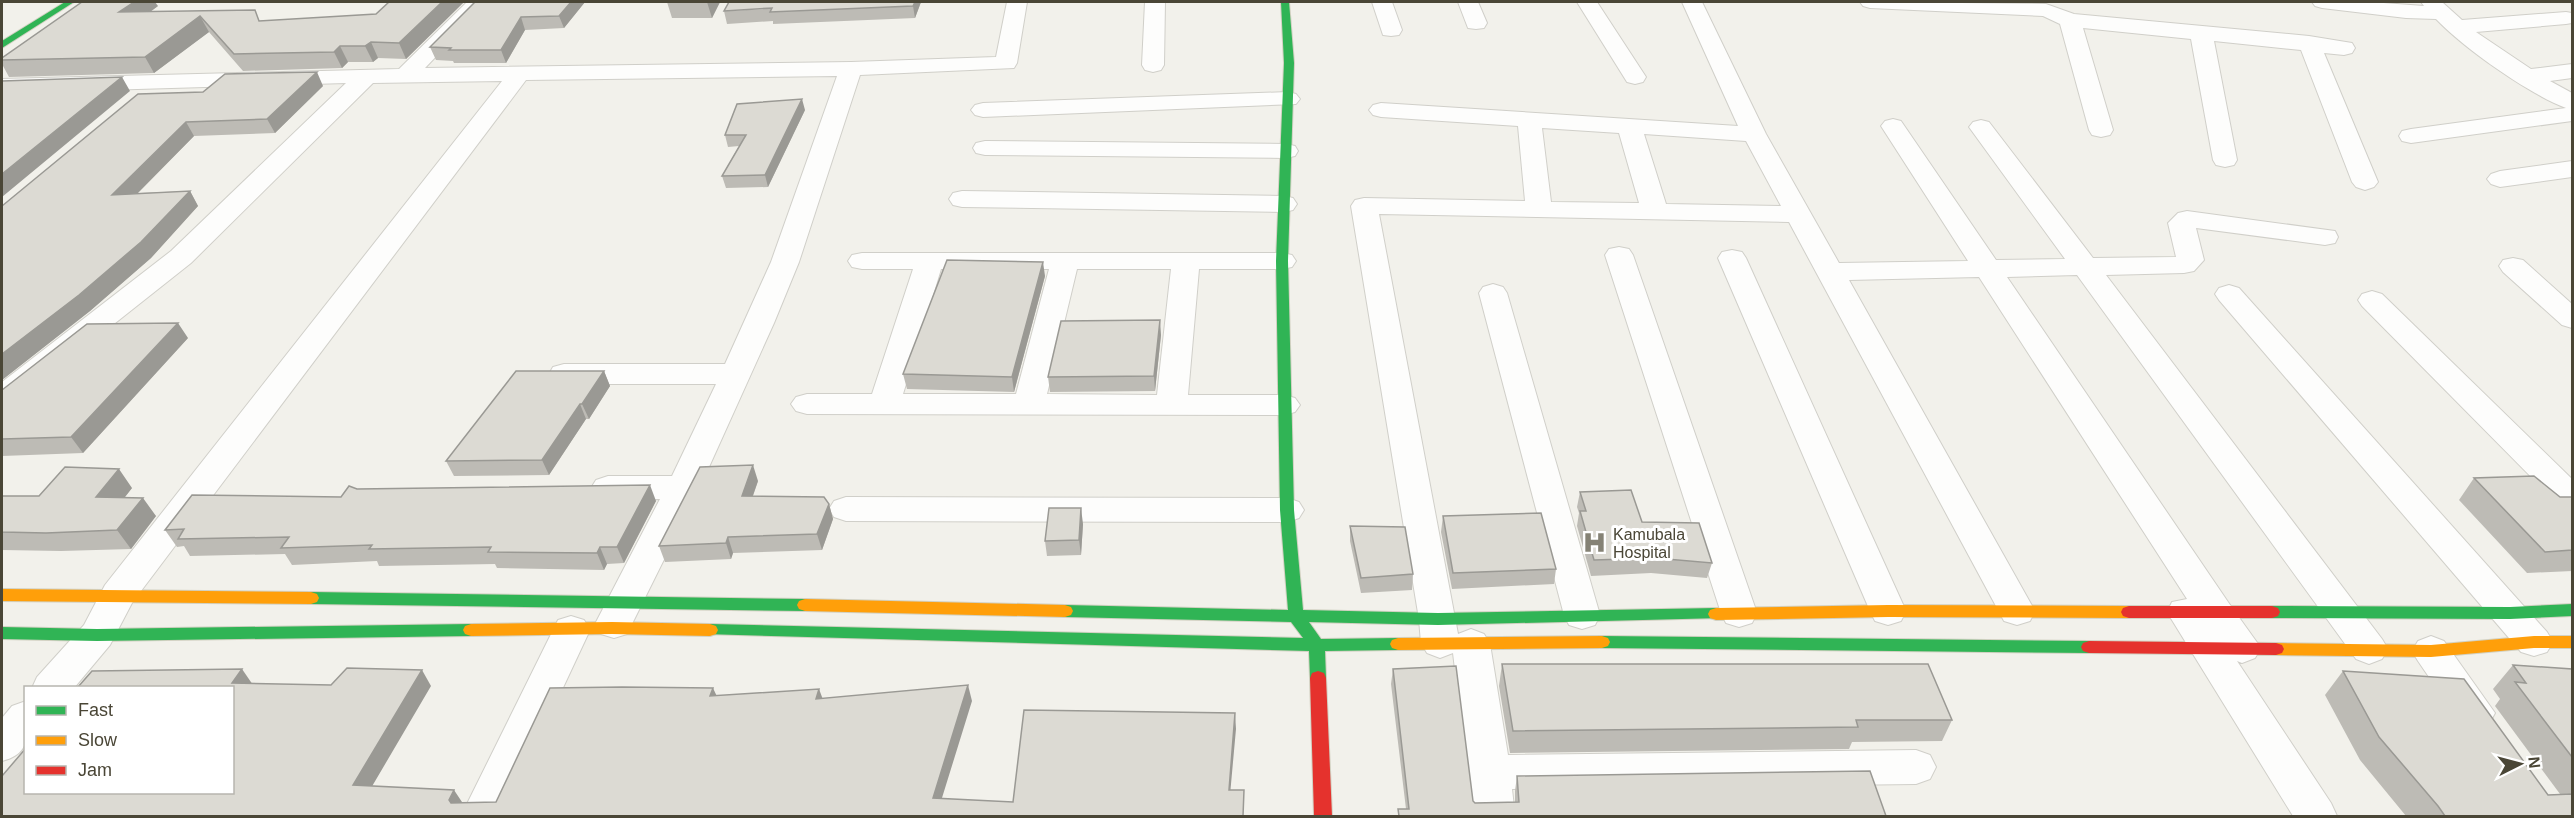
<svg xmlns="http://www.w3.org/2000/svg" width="2574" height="818" viewBox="0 0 2574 818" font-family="Helvetica,sans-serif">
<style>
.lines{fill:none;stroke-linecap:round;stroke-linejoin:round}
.street-casing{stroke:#d0cfc9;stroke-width:2}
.fast-casing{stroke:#d2d1c2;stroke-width:2}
.slow-casing{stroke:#d2d1c2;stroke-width:2}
.jam-casing{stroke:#d2d1c2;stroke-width:2}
.street{fill:#fdfdfc;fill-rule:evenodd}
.fast{fill:#30b455;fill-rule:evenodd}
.slow{fill:#ff9f0a;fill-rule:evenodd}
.jam{fill:#e5322d;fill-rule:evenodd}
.wall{fill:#bdbbb5}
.shaded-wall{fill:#9a9994}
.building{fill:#dcdad3;stroke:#9a9994;stroke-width:1.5}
.labels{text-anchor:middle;stroke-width:6;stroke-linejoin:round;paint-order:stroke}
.poi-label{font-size:16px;fill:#4a4636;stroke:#fff;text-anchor:start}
</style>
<rect width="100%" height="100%" fill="#f2f1eb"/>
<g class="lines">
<defs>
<path id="street" d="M467,2h21l-63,66 426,-6 145,-5 11,-55h20l-10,61 -3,5 -154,7 -61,187 -25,61 -74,164 -73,147 -13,4 -13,-4 -6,-10 65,-125 -52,1 -12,-4 -5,-8 5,-8 12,-4h64l44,-92h-152l-11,-3 -4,-7 4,-7 11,-3h161l46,-102 66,-186 -311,4 -394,523 -22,42 -36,43h-42l5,-11 47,-52 21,-40 397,-504 -129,2 -182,180 -178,141 -11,3v-25l169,-131 175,-168 -344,10v-14l397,-10z
M1145,2h20l-1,63 -3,5 -8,2 -8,-2 -3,-5z
M1372,2h20l10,28 -3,5 -8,1 -8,-1z
M1458,2h20l9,21 -3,5 -8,1 -8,-1z
M1577,2h20l49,75 -3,5 -8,2 -8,-2z
M1682,2h20l64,132 73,129 129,-2 -87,-135 4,-5 8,-2 8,2 95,139 69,-1 -96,-132 4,-5 8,-2 8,2 104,136 83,-1 -8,-34 10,-10 9,-2 148,20 3,6 -3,6 -10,2 -129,-17 8,32 -10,11 -10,2 -78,2 276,364 6,10 -6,10 -13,5 -13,-5 -279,-384 -70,2 221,325 33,46 -6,10 -13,5 -5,-2 94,142 6,13h-44l-126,-204 5,-10 15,-3 -208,-322 -130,3 186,331 -5,10 -13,4 -13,-4 -215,-399 -410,-8 79,420 13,-5 13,5 6,10 18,111 408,-5 14,5 6,12 -6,12 -14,5 -404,5 3,27h-42l-20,-163 -13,5 -13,-5 -6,-10 -2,-24 -68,-413 4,-6 9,-2 161,3 -7,-75 -137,-9 -8,-2 -4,-5 4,-5 8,-2 357,23zM1542,128l77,5 20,70 -88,-1zM1644,134l102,7 35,65 -115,-2z
M1860,2l186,2 28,10 235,22 43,7 3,5 -3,5 -8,2 -20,-2 54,129 -4,5 -9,3 -9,-3 -4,-5 -51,-132 -87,-9 23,119 -3,5 -9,2 -9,-2 -3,-5 -22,-121 -108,-11 30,102 -3,5 -9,2 -9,-2 -3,-5 -29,-106 -17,-8 -173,-8 -7,-2z
M2312,2h58l54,4 -3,-4h21l20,18 104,-8 6,1v10l-6,1 -90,8 55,37 41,-5v14l-22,3 22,12v28l-161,22 -9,-2 -3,-5 3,-5 9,-2 155,-21c-39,-15 -102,-60 -130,-89l-30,-1 -84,-10 -7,-2z
M1288,92l8,2 4,5 -4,5 -313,13 -8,-2 -4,-5 4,-5 8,-2z
M985,141l301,3 9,2 3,5 -3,5 -9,2 -301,-3 -9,-2 -3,-5 3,-5z
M2572,161v16l-72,10 -9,-3 -4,-5 4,-5 9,-3z
M962,191l322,5 9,2 4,6 -4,6 -9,2 -322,-5 -9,-2 -4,-6 4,-6z
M1619,247l10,2 4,6 124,358 -5,10 -13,4 -13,-4 -5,-10 -116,-358 4,-6z
M1732,250l10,2 4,6 160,353 -5,10 -13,4 -13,-4 -5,-10 -152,-353 4,-6z
M862,253h420l10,2 4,6 -4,6 -10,2h-83l-11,126h96l11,3 5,7 -5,7 -11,3 -477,-1 -11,-3 -5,-7 5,-7 11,-3h65l41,-125h-51l-10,-2 -4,-6 4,-6zM941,269h108l-33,125h-113zM1077,269h94l-14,126 -110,-1z
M2513,258l10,2 49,44v24l-10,-3 -59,-53 -4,-6 4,-6z
M1493,284l10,3 4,6 93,322 -5,10 -13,4 -13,-4 -5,-10 -85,-322 4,-6z
M2229,285l10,3 308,344 6,10 -6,10 -13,4 -13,-4 -302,-352 -4,-6 4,-6z
M2372,291l10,3 190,185v27l-12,-3 -10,-7 -188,-190 -4,-6 4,-6z
M846,497l441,1 12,4 5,8 -5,8 -12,4 -441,-1 -12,-4 -5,-8 5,-8z
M571,616l13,4 6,10 -87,186h-42l97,-196z
M2431,636l13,5 51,72 -6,11 -14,5 -14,-5 -43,-63 -6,-10 6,-10z
M26,701c0,28 9,52 -24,60v-43l10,-12z"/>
<path id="fast" d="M65,2h9l-72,46v-7z
M1281,2h8l5,61 -6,198 6,249 9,100 135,3 278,-5 6,2 2,4 -2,4 -284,7 -129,-3 12,17 77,-1 6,2 2,4 -2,4 -6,2 -73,1 1,27 -2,5 -6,2 -6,-2 -2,-5 -1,-27 -605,-17 -2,-4 2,-4 6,-2 593,14 -12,-16 -226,-5 -6,-2 -2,-4 2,-4 6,-2 223,5 -8,-100 -4,-249 8,-198z
M311,592l494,7 6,2 2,4 -2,4 -6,2 -494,-7 -6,-2 -2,-4 2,-4z
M2572,604v12l-62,3 -238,-1 -6,-2 -2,-4 2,-4 6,-2 238,1z
M471,624l6,2 2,4 -2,4 -6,2 -374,5 -95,-2v-12l95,2z
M1602,636l487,5 6,2 2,4 -2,4 -6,2 -487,-5 -6,-2 -2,-4 2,-4z"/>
<path id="slow" d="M2,589l309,3 6,2 2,4 -2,4 -6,2 -309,-3z
M805,599l260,6 6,2 2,4 -2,4 -6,2 -260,-6 -6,-2 -2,-4 2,-4z
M1888,605l241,1 6,2 2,4 -2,4 -6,2 -241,-1 -172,3 -6,-2 -2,-4 2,-4 6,-2z
M612,622l98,2 6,2 2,4 -2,4 -6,2 -98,-2 -141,2 -6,-2 -2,-4 2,-4 6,-2z
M1602,636l6,2 2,4 -2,4 -6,2 -204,2 -6,-2 -2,-4 2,-4 6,-2z
M2534,636h38v12h-38l-103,9 -155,-2 -6,-2 -2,-4 2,-4 6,-2 155,2z"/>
<path id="jam" d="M2129,606h143l6,2 2,4 -2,4 -6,2h-143l-6,-2 -2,-4 2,-4z
M2089,641l187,2 6,2 2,4 -2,4 -6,2 -187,-2 -6,-2 -2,-4 2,-4z
M1318,671l6,2 2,5 6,138h-18l-4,-138 2,-5z"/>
</defs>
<use href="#street" class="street-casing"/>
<use href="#fast" class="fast-casing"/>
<use href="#slow" class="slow-casing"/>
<use href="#jam" class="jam-casing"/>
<use href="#street" class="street"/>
<use href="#fast" class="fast"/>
<use href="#slow" class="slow"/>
<use href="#jam" class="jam"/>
</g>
<path class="wall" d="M389,2h75l-58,57 -28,-1 -5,4h-25l-6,6 -99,3 -34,-39 -55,41 -145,4 -7,-13v-6l156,-52 -8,6 110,9 116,-7z
M475,2h110l-21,26 -39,2 -19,33h-52l-1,-2 -17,-1 -6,-13z
M667,2h53l-8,16h-40z
M921,2l-6,16 -142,6v-3l-46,3 -3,-13z
M323,86l-48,47 -81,3 -56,57 52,-2 8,15 -47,52 -61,53 -88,69 201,-288z
M805,110l-37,77 -42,1 -4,-12 17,-30 -11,1 -3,-12z
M1045,276l-31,116 -107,-3 -4,-15z
M1161,335l-6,56 -105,1 -2,-15z
M188,338l-105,115 -81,3v-66z
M604,371l6,15 -21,33h-3l-37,56 -95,1 -8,-15z
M2474,478l86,19h12v74l-45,2 -68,-73z
M758,481l-5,15 76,8 4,15 -11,31 -89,3 -2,6 -66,3 -6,-16z
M132,488l-7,9 31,19 -25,33 -70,2 -59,-1v-54h37z
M357,489l299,12 -32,62 -17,1 -3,6 -107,-2 -2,-4 -116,2 -2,-5 -85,4 -7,-11 -95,2 -6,-10 -7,1 -12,-17 176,-33z
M1580,492l62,30 70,41 -5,15 -56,-5 -60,3 -14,-50 2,-13 -2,-6z
M1443,516l113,53 -2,15 -102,5 -11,-57z
M1083,524l-2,31 -34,1 -2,-15z
M1350,526l63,48 -1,16 -51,3 -11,-52z
M1502,664l450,56 -10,21 -90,1 -3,7 -339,4 -11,-67z
M2513,665l59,4v147h-166l-46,-56 -35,-65 18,-24 205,124 12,-1 -65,-88 5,-7 -7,-10z
M1393,669l80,132 2,2 40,-1v-11l2,-15 369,40h-488v-7h8l-15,-125z"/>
<path class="shaded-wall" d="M134,2h21l3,4 -30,22 -9,-16z
M442,2h22l-58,57 -7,-16z
M571,2h14l-21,26 -5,-12z
M707,2h13l-8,16z
M915,2h6l-6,16 -2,-12z
M200,16l9,16 -55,41 -9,-16z
M521,17l4,13 -19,33 -5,-13z
M371,42l7,16 -5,4 -8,-16z
M340,46l8,16 -6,6 -8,-16z
M317,72l6,14 -48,47 -8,-14z
M122,77l8,14 -128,106v-23z
M802,99l3,11 -37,77 -3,-12z
M186,122l8,14 -73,74 -9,-15z
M190,191l8,15 -47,52 -61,53 -88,69v-26z
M1043,262l2,14 -31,116 -2,-15z
M1160,320l1,15 -6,56 -1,-15z
M178,323l10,15 -105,115 -12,-16z
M604,371l6,15 -21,33 -7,-15z
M580,404l6,15 -37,56 -7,-15z
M753,465l5,16 -11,31 -5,-16z
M119,469l13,19 -22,28 -14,-19z
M650,485l6,16 -32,62 -7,-16z
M143,498l13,18 -25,33 -14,-19z
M829,504l4,15 -11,31 -5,-16z
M1081,508l2,16 -2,31 -2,-15z
M728,537l5,16 -2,6 -5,-16z
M600,547l7,17 -3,6 -7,-17z
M242,669l11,16 -21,-2z
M422,670l9,16 -67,114 -11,-15z
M968,685l4,16 -35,113 -4,-16z
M713,688l7,15 -10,-7z
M819,689l6,16 -9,-6z
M1235,713l1,16 -7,77v-16z
M454,790l10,15 -5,10 -10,-15z"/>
<path class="building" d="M82,2h52l-15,10 136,-2 4,11 117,-7 13,-12h53l-43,41 -28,-1 -6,4h-25l-6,6 -100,2 -34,-38 -55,41 -143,3v-2z
M475,2h96l-12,14 -38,1 -20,33h-52l2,-2 -21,-1z
M729,2h186l-2,4 -143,6 2,-4 -48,3z
M317,72l-50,47 -81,3 -74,73 78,-4 -49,51 -62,53 -77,59v-148l136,-112 65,-2 22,-18z
M122,77l-120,97v-93z
M802,99l-37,76 -43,1 24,-41h-21l12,-31z
M947,260l96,2 -31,115 -109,-3z
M1160,320l-6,56 -106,1 13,-56z
M178,323l-107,114 -69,2v-49l85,-66z
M516,371h88l-22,33h-2l-38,56 -96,1z
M753,465l-11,31 82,1 5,7 -12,30 -89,3 -2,6 -67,3 41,-79z
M65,467l54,2 -23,28 47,1 -26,32 -71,3 -44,-1v-36h37z
M2534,476l26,21h12v53l-27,2 -71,-74z
M650,485l-33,62h-17l-3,6 -109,-1 3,-5 -122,2 3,-4 -91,3 8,-11 -111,2 6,-10 -19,1 27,-35 149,2 8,-11 8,3z
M1631,490l11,32 57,1 13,40 -57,-5 -61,2 -14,-49h6l-6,-19z
M1049,508h32l-2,32 -34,1z
M1541,513l15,56 -103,4 -10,-57z
M1350,526l55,1 8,47 -52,4z
M1502,664h426l24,56h-96l2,7 -345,4z
M2513,665l59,4v88l-57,-75 11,1z
M1456,666l17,135 2,2 44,-1 -2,-26 353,-5 16,45h-487l-1,-7h11l-16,-140z
M347,668l75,2 -69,115 101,5 -5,10 2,3 45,-1 54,-114 72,-1 91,1 -3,8 109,-7 -3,10 152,-14 -35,113 80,4 11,-92 211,3 -6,77h15l-1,26h-1241v-40l24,-28v44h206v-105h-154l14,-16 150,-2 -10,14 99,2z
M2343,671l121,8 84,116 24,-1v22h-127l-7,-10 -59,-69z"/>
<defs>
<symbol id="hospital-bare" viewBox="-9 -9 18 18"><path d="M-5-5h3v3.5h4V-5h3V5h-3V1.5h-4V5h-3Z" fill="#858275" stroke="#fff" stroke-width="2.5" paint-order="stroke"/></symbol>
</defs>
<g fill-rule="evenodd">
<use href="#hospital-bare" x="1578" y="526" width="33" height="33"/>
</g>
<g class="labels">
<g class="poi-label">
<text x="1613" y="540">Kamubala<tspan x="1613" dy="18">Hospital</tspan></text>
</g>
</g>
<rect width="2574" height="818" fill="none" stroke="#4a4636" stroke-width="6"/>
<rect x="24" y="686" width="210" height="108" fill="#ffffff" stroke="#b7b5af" stroke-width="1.5"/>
<rect x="36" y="706" width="30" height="9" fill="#30b455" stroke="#b7b5af" stroke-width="1.5"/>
<text x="78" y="716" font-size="18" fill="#4a4636">Fast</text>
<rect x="36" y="736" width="30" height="9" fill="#ff9f0a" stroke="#b7b5af" stroke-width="1.5"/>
<text x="78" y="746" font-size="18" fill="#4a4636">Slow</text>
<rect x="36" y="766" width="30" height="9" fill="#e5322d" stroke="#b7b5af" stroke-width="1.5"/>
<text x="78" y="776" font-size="18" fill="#4a4636">Jam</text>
<g transform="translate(2520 764) rotate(84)" stroke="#ffffff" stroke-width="4.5" paint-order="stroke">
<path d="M0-4.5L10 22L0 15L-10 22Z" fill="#4a4636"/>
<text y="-9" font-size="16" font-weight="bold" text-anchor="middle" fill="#4a4636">N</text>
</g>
</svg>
